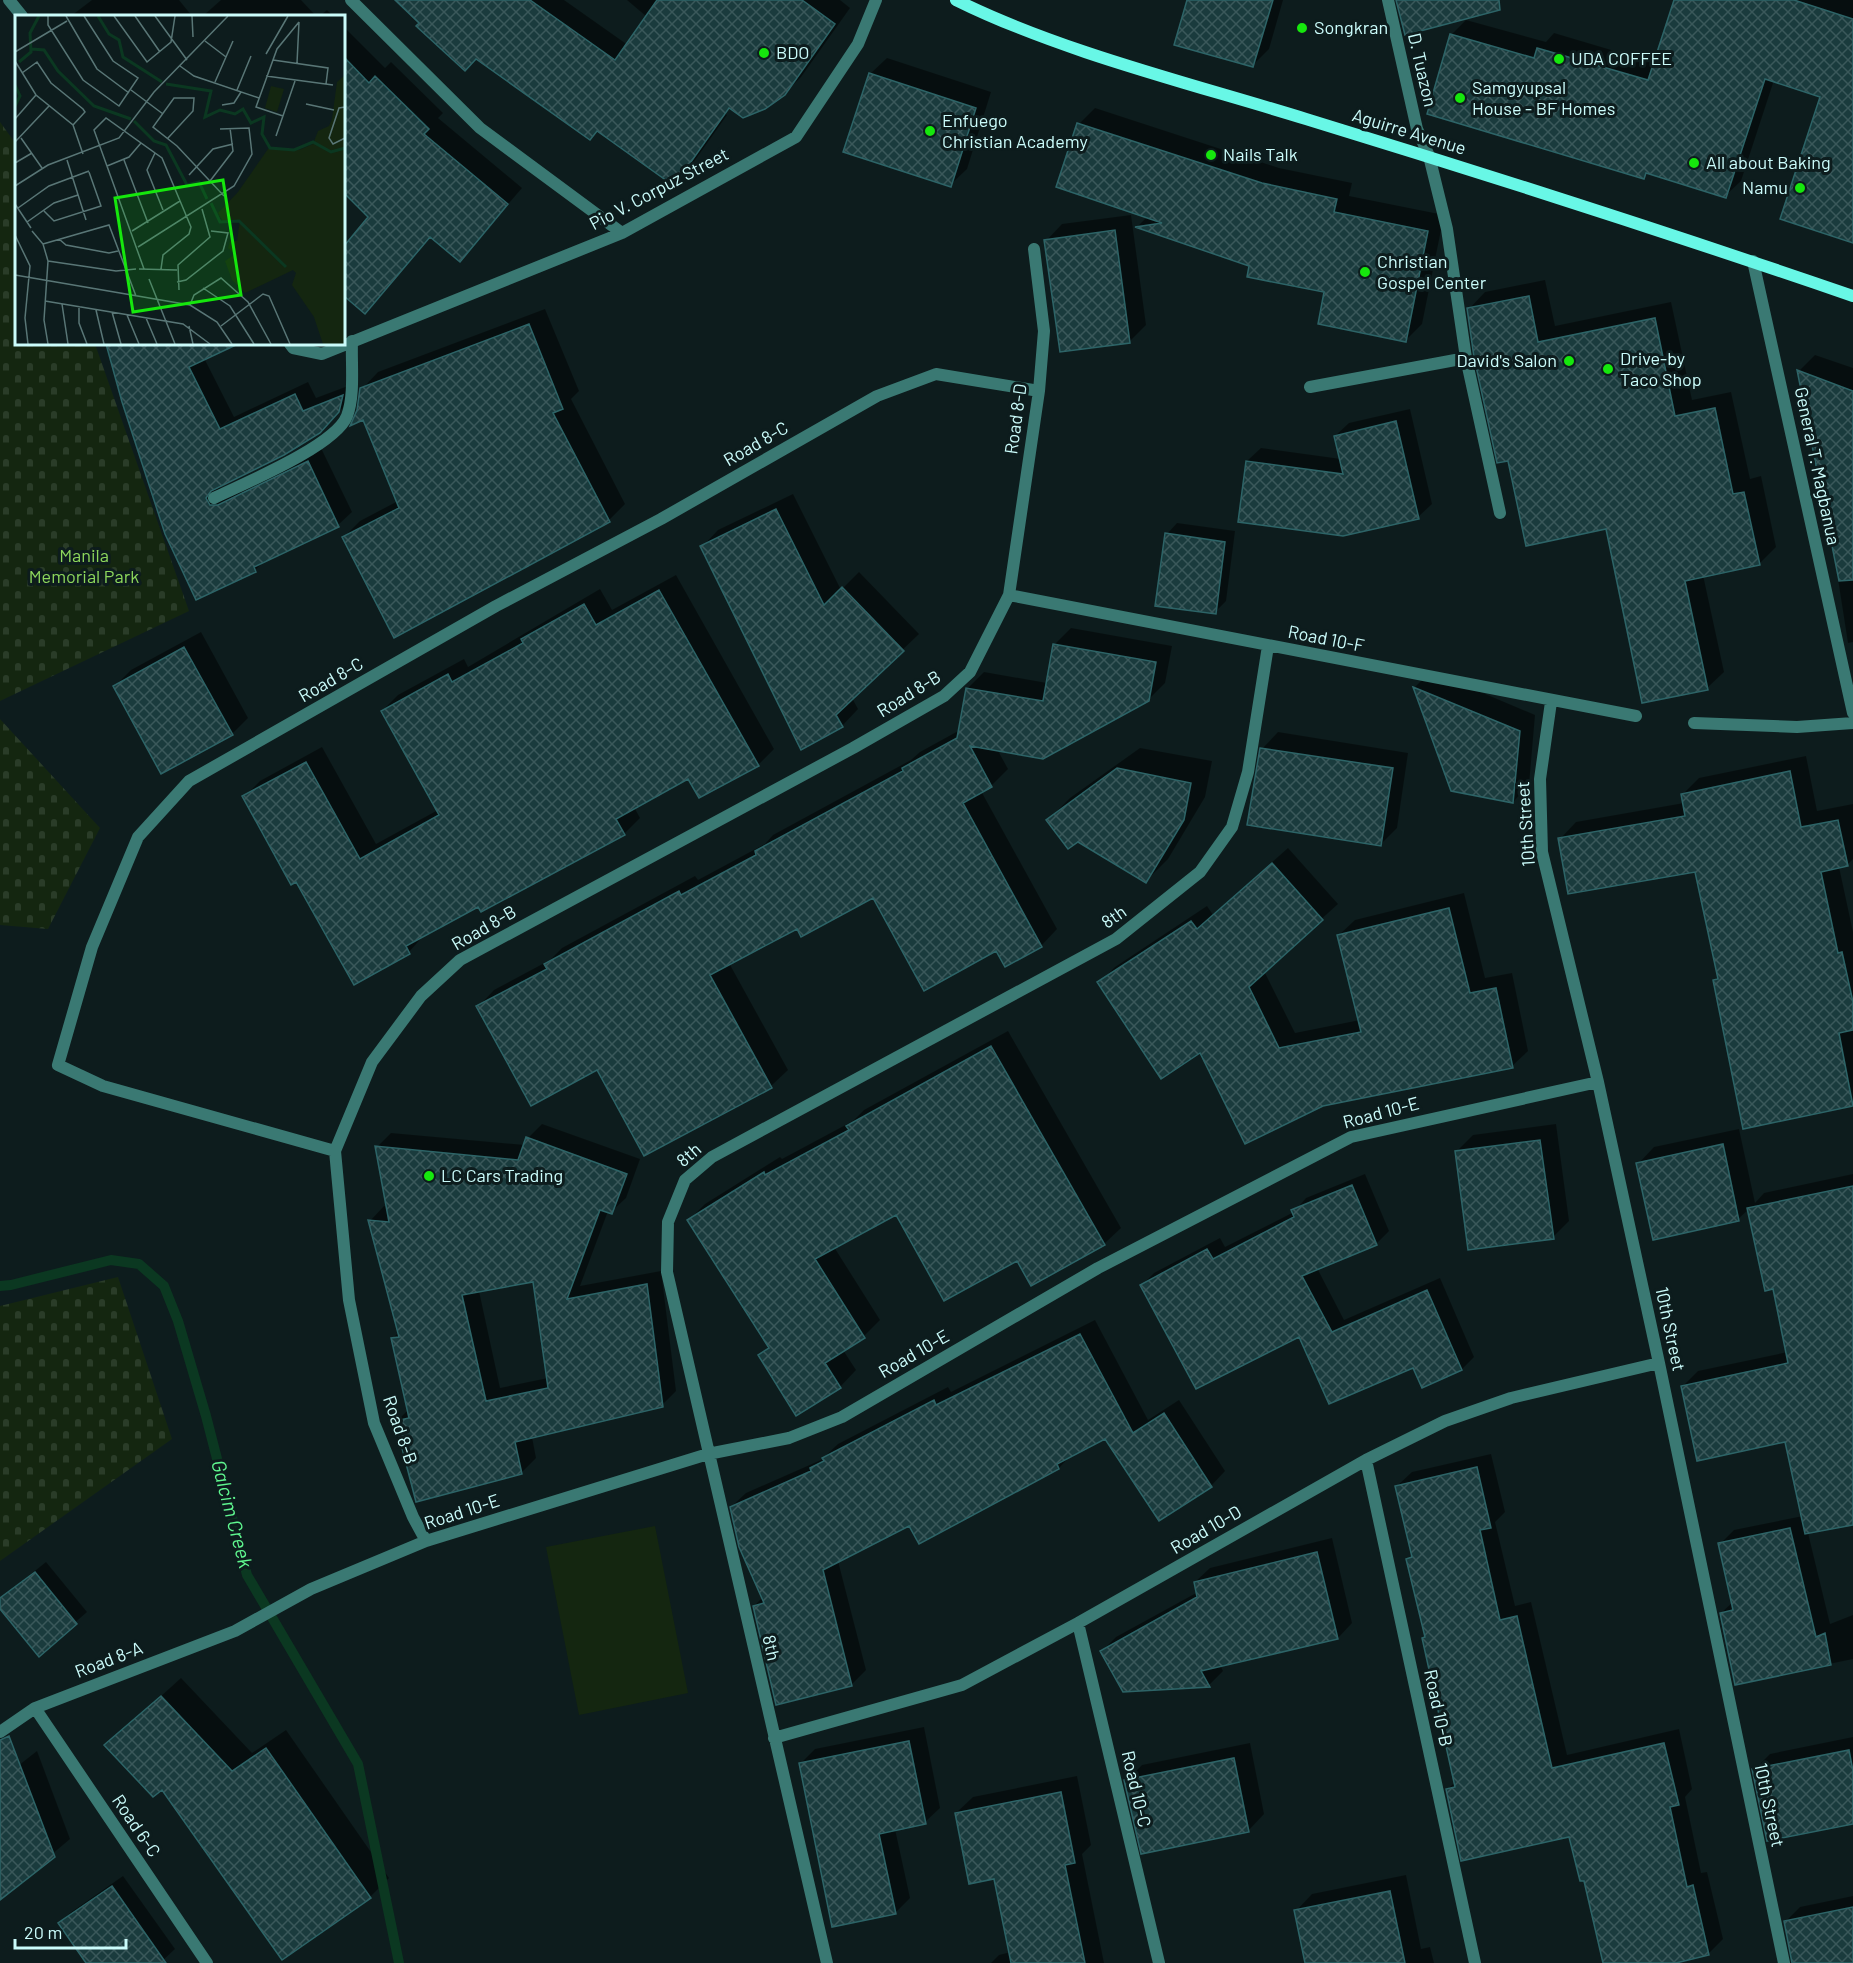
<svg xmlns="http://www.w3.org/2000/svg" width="1853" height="1963" viewBox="0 0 1853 1963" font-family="Barlow,sans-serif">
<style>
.grass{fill:#142610}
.cemetery{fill:url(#cemetery-stones)}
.shadow{fill:#0007;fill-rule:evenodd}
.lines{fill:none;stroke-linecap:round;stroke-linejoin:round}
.stream{stroke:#0b3821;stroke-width:10}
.building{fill:url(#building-cross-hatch);stroke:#2d6467;stroke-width:1.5;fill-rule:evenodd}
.street{stroke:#3a7973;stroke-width:12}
.secondary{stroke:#68f7e6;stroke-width:12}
.poi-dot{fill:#16e70d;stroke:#0d1c1d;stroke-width:2}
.labels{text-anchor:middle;stroke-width:6;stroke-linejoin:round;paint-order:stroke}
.poi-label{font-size:18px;fill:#cbfcfb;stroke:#0d1c1d;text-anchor:start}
.street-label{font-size:18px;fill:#cbfcfb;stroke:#0d1c1d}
.park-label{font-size:18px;fill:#8dd75c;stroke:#0d1c1d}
.water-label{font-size:20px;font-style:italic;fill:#5ff68f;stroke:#0d1c1d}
.inset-river{fill:none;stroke:#0b3821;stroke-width:3}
.inset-road{fill:none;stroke:#597676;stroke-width:1.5}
.view{fill:#16e70d;fill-opacity:0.15;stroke:#16e70d;stroke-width:3}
.inset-edge{fill:none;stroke:#cbfcfb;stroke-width:3}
</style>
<defs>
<pattern id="cemetery-stones" width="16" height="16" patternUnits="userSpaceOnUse" patternTransform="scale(1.5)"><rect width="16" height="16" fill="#142610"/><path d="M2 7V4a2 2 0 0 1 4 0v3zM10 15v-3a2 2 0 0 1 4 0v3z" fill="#2a3c28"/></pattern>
<pattern id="building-cross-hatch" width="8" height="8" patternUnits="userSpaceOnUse" patternTransform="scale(1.5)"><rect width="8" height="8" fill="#1a3b3d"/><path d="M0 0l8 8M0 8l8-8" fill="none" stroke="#3a585a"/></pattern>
</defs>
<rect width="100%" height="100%" fill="#0d1c1d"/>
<path class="grass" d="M655,1526l33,167 -109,22 -33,-168z"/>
<path class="cemetery" d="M0,122l16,22v200h79l94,267 -189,90z
M0,719l100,109 -52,101 -48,-4z
M118,1277l54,162 -172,122v-255z"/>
<path class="shadow" d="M92,0h87l13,16h-121z
M221,0h80l15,16h-113z
M397,0h167l163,115 -39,55 -15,14 -75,-54 -8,8 -113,-80 -56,-36z
M627,0h213l10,8 -49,69 -17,17 -25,18z
M1188,0h95l-14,49 -17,17z
M1676,0h177v242l-31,-146 -48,-16 -33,101 -16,15 -76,-24 -5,5 -193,-142 15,-15 80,22 8,-9 101,30z
M327,10l6,6h-13z
M344,27l41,41 6,-6 52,51 -5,5 84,70 -62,72 -29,-24 -66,76 -21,-18v-45l26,-32 -26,-26z
M887,58l104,34 -24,77 -17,16 -80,-111z
M1095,108l184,60 73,15 -3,13 95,19 -22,109 -17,17 -79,-50 -189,-64 10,-10 -68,-93z
M1131,215l15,110 -16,16 -84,-100 16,-17z
M1545,280l10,46 116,-24 21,98 39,-8 19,87 11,-3 15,71 -17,17 -56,11 21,97 -17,16 -100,-161 -98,-68 -40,-150 16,-17z
M545,309l34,82 -8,8 54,105 -16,16 -265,17 16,-16 38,-20 -39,-91 3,-21 16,-17z
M110,344h113l-19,14 30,59 74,-35 8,16 40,-15 -3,14 -19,20 -115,68 4,7 98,-44 31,64 -14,13 -72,35 -11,10 -59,28z
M1815,355l38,13v274l-5,1 -17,-109 -32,-163z
M1410,409l22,95 -14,13 -171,-56 14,-13 80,11 -6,-23 14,-13z
M793,494l48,96 18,-18 60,62 -67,64 6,11 -16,17 -140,-179 16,-17z
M1177,523l58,8 -9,70 -11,11 -48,-78z
M676,575l98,174 -16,16 -69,12 -55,30 6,11 -16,16 -145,71 -55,30 -15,17 -55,31 -57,-103 -53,-83 16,-16 62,-34 54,97 62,-34 -56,-99 16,-16 66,-36 4,8 132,-78 12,21z
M1071,628l101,18 -7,37 -17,17 -151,49 11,20 -17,17 -10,5 76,138 -16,17 -44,3 -123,-53 -77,31 -68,36 59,107 -17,16 -126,68 -48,-86 -119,-61 16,-17 56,-30 12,-12 133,-72 3,4 67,-36 8,-9 138,-75 9,-8 40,-22 8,-42 16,-16 63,11 7,-38z
M201,632l47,86 -16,16 -117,-48 16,-16z
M1431,671l104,44 -6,70 -16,17 -61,-12 -37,-103z
M1278,732l130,21 -11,75 -16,16 -119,-95z
M1140,748l72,13 -7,36 -37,62 -22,22 -98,-61 22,-22z
M1806,756l11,55 36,-7v55l-6,6 -8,2 14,65v173l-109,22 -29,-147 4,-4 -23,-106 -136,-31 16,-17 108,-19 -2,-8 17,-17z
M1288,848l50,56 -74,67 31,62 65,-13 -21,-85 16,-15 109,-27 21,85 27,-5 16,78 -16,15 -311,-15 -102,-68 16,-16 92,-61 6,9z
M1008,1031l113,197 -17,16 -207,-31 -63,34 46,73 -16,16 -21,14 13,20 -16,17 -80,-32 9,-9 -80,-126 16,-16 75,-47 2,2 71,-38 11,-11z
M542,1124l98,35 -14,39 -15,14 -3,-1 -28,75 81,-15 15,120 -14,14 -130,32 4,21 -14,14 -105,28 -20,-79 11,-11 -16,-71 7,-7 -29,-111 14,-15 3,1 -10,-60 14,-14 134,12 3,-7zM534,1280l14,98 -48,10 -21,-97z
M1556,1124l13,97 -16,16 -96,-86 16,-16z
M1739,1129l16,74 9,-10 89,-19v349l-45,10 22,91 23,-9v44l-117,24 -15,-70 12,-11 -13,-58 14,-14 69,-14 -16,-75 -105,-54 16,-16 90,-19 -14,-64 -25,-79 -11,10 -100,-55 16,-17z
M1365,1174l24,57 -13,13 -59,24 27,52 96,-42 34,79 -12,12 -48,-3 -114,-32 -158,-49 12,-12 66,-35 5,9 69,-35 12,-14z
M1095,1320l53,100 31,-20 46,71 -14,15 -51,33 -54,-82 -34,17 -13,14 -62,31 -87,25 -72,37 28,109 -14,14 -74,19 -24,-97 9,-9 -32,-90 15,-14 75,-33 17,-16 110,-57 3,5z
M1491,1454l14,58 -10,10 20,84 16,-4 36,153 112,-26 13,60 -7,8 16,76 6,-1 16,67 -15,15 -39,9h-64l-20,-84 -15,-44 -123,-45 8,-8 -32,-144 3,-2 -18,-77 5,-5 -16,-68 15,-14z
M1332,1538l20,85 -14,15 -118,27 3,6 -14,14 -86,6 -21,-40 14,-14 82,-45 -3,-10 15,-14z
M46,1562l41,50 -48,42 -39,-48v-7z
M181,1678l71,75 34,-23 103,148 -19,19 -207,-110 -57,-41z
M924,1727l16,81 -15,14 -30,7 15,69 -15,15 -95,-149 15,-15z
M1853,1737v86l-99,-53 16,-16z
M1250,1743l14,71 -16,17 -122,-50 16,-16z
M37,1751l33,88 -70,59v-118z
M1077,1776l14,69 -9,9 22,109h-113l8,-8 12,-3 -16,-75 -39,-64 17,-16z
M1406,1875l15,74 9,-2 4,16h-127l-11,-52 16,-17z
M123,1876l52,73 -15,14h-72l-28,-39 10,-11z
M1853,1896v67h-60l-8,-41 15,-15z"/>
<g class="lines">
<path class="stream" d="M0,1286l11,-1 100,-25 28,4 25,22 14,35 28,95 41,159 111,189 41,199"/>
</g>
<path class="building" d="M395,0h135l85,60 42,-60h145l33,24 -50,71 -20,14 -22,9 -14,-10 -55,78 -77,-55 -7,9 -114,-81 -11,12 -49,-45 3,-3z
M1187,0h86l-20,67 -79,-22z
M1396,0h103l1,10 -95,25z
M1674,0h120l59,19v224l-73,-24 40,-122 -55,-18 -39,119 -80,-25 -2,6 -217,-65 23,-80 84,24 3,-10 111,32z
M344,57l25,26 6,-7 54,53 -5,5 84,70 -48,58 -30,-25 -65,77 -21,-18v-50l24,-29 -24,-24z
M869,73l107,35 -25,79 -108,-35z
M1077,123l185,60 75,16 -3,13 94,19 -22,111 -88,-18 6,-32 -77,-15 2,-11 -114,-39 27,-4 -106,-36z
M1115,230l15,113 -70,9 -16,-112z
M1529,296l9,46 117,-24 20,98 40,-8 18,86 11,-2 16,73 -75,16 23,109 -66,13 -36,-174 -80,17 -18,-85 -11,2 -23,-106 -7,-49z
M529,324l34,85 -10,4 57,109 -216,116 -52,-101 57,-29 -36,-88 -13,6 7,-16 3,-22z
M106,344h132l-49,23 31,62 75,-35 8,17 40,-16 -4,17 -19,21 -36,22 -73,36 -5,7 4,7h8l90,-44 31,66 -85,40 2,5 -60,28 -31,-66 -43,-132z
M1797,370l56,21v189l-14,1z
M1396,421l23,98 -76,17 -105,-14 8,-61 97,13 -9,-38z
M776,509l48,96 18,-18 62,64 -68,64 7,12 -42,23 -101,-204z
M1165,533l60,9 -9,72 -61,-8z
M659,590l100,176 -60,32 -11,-19 -72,40 9,16 -144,77 -3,-5 -72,39 4,8 -56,31 -58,-103 -5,3 -49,-89 64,-34 54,97 79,-44 -58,-104 67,-37 4,8 71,-39 -2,-4 63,-35 12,21z
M1053,644l103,18 -7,39 -106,58 -73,-13 22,41 -29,16 79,144 -37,20 -9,-16 -72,40 -51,-93 -72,39 -4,-8 -87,46 62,113 -128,68 -47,-86 -66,36 -55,-100 71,-37 -3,-5 135,-73 2,4 75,-40 -1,-4 148,-80 -1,-3 55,-30 9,-50 77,13z
M184,647l49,88 -72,39 -48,-88z
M1413,687l107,44 -7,72 -62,-12z
M1260,748l133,20 -12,78 -134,-21z
M1117,768l74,15 -7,37 -38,63 -68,-41 -10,7 -22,-29z
M1790,771l11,56 37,-7 10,46 -27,6 17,81 4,-1 11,50v28l-14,3 14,73 -110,23 -30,-149 5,-1 -23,-107 -127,22 -10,-56 127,-22 -4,-22z
M1272,863l51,57 -74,67 30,61 82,-16 -24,-97 112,-27 21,85 26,-5 17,80 -190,38 -78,38 -45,-91 -39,26 -64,-97 94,-61 6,8z
M991,1046l114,199 -74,41 -14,-25 -73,40 -48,-86 -81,44 50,79 -40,25 16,25 -45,28 -38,-61 11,-7 -82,-128 77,-48 1,3 84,-45 -3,-4z
M526,1137l101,37 -15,40 -12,-4 -33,89 80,-15 16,123 -148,35 7,32 -106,28 -21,-81 14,-3 -18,-80 8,-1 -31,-117 21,2 -14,-76 143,14zM533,1282l15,106 -62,13 -24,-106z
M1540,1140l14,99 -86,11 -13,-99z
M1723,1144l16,77 -86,19 -17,-77z
M1352,1185l25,60 -75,31 30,56 95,-42 35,80 -40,18 -9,-20 -84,36 -30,-67 -103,52 -56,-104 67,-36 6,10 81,-42 -3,-7z
M1853,1186v339l-48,9 -20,-92 -88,19 -16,-75 107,-23 -15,-74 -8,2 -18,-83z
M1080,1334l53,99 31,-20 48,74 -53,34 -54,-82 -48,25 2,5 -140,75 -10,-18 -86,44 29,116 -76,19 -23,-99 11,-3 -25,-56 -9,-40 81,-36 -1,-3 14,-7 -2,-3 112,-58 2,5z
M1477,1467l14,61 -11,2 20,90 17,-4 35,152 112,-25 15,62 -9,2 17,80 6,-2 16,70 -33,8h-73l-19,-82h-4l-11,-44 -108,24 -15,-72 9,-2 -33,-149 3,-1 -19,-78 6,-2 -17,-71z
M1790,1528l26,109 9,-4 6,32 -96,20 -15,-72 13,-3 -15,-67z
M1317,1552l21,87 -137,32 9,16 -87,5 -23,-41 97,-54 -3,-15z
M35,1572l42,52 -38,33 -39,-48v-11z
M161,1696l71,75 34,-23 105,150 -89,62 -120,-170 -9,7 -49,-52z
M9,1736l46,121 -55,43v-160z
M909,1741l17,83 -47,10 17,80 -64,13 -33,-164z
M1849,1750l4,21v53l-86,17 -15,-72z
M1234,1758l15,74 -108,22 -17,-74z
M1061,1792l14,71 -10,2 20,98h-74l-17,-84 -25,5 -14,-71z
M112,1886l54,77h-80l-28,-40z
M1390,1891l15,72h-100l-11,-53z
M1853,1907v56h-61l-8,-42z"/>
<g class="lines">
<path class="street" d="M9,0l13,16
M351,0l129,128 142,105
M1388,0l29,129 12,27 18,73 19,129 34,155
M1753,261l100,452
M290,344l3,4 29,6 300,-121 174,-96 62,-93 18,-44
M1310,387l156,-29
M214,498c31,-15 121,-52 133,-82 8,-21 4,-52 5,-75
M1009,595l627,121
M1551,702l-11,77 2,73 56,230 61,281 125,600
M1694,723l103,4 56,-4
M335,1151l-232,-65 -45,-21 34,-118 46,-110 51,-56 307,-175 165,-87 216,-123 59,-22 103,17
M1366,1460l109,503
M426,1541l-13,-24 -39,-94 -25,-123 -14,-149 37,-89 49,-66 39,-36 393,-212 91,-52 26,-24 39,-77 30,-204 5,-60 -10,-82
M1078,1623l81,340
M35,1708l172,255
M0,1732l35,-24 200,-77 76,-42 115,-48 282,-87 81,-16 53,-21 256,-149 253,-131 247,-55
M774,1738l188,-53 116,-62 288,-163 79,-39 66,-23 148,-35
M827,1963l-160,-691 1,-50 17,-42 27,-23 404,-218 84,-67 32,-45 16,-55 20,-126"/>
<path class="secondary" d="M956,0c105,52 237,84 350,119 183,56 366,115 547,177"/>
</g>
<g class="poi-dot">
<circle cx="1302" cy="28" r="6"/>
<circle cx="764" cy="53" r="6"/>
<circle cx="1559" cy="59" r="6"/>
<circle cx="1460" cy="98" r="6"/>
<circle cx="930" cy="131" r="6"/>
<circle cx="1211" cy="155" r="6"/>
<circle cx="1694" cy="163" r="6"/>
<circle cx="1800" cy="188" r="6"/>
<circle cx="1365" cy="272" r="6"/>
<circle cx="1569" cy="361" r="6"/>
<circle cx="1608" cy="369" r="6"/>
<circle cx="429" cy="1176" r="6"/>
</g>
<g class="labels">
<g class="poi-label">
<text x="1314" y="34">Songkran</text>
<text x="776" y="59">BDO</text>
<text x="1571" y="65">UDA COFFEE</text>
<text x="1472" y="94">Samgyupsal<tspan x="1472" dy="21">House - BF Homes</tspan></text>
<text x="942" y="127">Enfuego<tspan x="942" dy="21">Christian Academy</tspan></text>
<text x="1223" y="161">Nails Talk</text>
<text x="1706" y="169">All about Baking</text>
<text x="1788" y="194" text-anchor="end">Namu</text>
<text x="1377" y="268">Christian<tspan x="1377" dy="21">Gospel Center</tspan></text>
<text x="1620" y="365">Drive-by<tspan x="1620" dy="21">Taco Shop</tspan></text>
<text x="1557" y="367" text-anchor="end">David's Salon</text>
<text x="441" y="1182">LC Cars Trading</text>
</g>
<g class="street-label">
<text transform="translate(1422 70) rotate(77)" y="6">D. Tuazon</text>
<text transform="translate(1409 132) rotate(17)" y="6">Aguirre Avenue</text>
<text transform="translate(659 189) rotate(-28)" y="6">Pio V. Corpuz Street</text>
<text transform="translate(1016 419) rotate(-82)" y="6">Road 8-D</text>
<text transform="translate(756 444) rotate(-30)" y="6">Road 8-C</text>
<text transform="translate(1817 466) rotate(78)" y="6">General T. Magbanua</text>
<text transform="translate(1326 639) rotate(11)" y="6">Road 10-F</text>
<text transform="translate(331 680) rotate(-30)" y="6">Road 8-C</text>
<text transform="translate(909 694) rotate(-32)" y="6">Road 8-B</text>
<text transform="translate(1526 824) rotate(-94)" y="6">10th Street</text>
<text transform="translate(1114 917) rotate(-35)" y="6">8th</text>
<text transform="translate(484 928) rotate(-30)" y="6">Road 8-B</text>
<text transform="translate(1381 1113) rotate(-15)" y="6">Road 10-E</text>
<text transform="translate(689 1155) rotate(-41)" y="6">8th</text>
<text transform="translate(1670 1329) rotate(78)" y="6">10th Street</text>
<text transform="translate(914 1354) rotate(-30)" y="6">Road 10-E</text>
<text transform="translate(400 1430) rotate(71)" y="6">Road 8-B</text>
<text transform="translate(462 1512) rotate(-18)" y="6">Road 10-E</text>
<text transform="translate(1206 1530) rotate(-30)" y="6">Road 10-D</text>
<text transform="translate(771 1648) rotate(77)" y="6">8th</text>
<text transform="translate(109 1660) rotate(-21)" y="6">Road 8-A</text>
<text transform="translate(1438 1708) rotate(78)" y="6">Road 10-B</text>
<text transform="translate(1136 1789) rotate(77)" y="6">Road 10-C</text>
<text transform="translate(1769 1805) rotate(78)" y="6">10th Street</text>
<text transform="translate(136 1826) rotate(56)" y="6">Road 6-C</text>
</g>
<g class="park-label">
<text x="84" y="562">Manila<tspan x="84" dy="21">Memorial Park</tspan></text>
</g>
<g class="water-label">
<text transform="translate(232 1514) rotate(75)" y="7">Galcim Creek</text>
</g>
</g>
<g transform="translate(15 15)">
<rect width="330" height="330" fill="#0d1c1d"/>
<path d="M330,60v269h-22l-9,-27 -22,-32 4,-12 -3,-3 -48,23 -13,-13 -7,-19 10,-7 -7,-6 2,-7h7l3,-21 -17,2 -5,-9 20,-21 30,-43 31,1 14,-6 5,-13 11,-5 3,-7 5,-37z" fill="#142610"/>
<path d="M256,71l13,3 -7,23 -12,-4z" fill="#142610"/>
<path class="inset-river" d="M83,1l11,18 10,6 4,17 39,25M17,34l12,1 14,21 36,35 37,13M4,47l12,-10 -1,-19 9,-17M151,69l45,7 -6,26 15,-7 15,4 8,-5 8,14 13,-6 -2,17 8,14 24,2 19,-8 18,10 14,-4M0,70l5,11 -5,10M119,106l20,20 12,4 21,40 12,-3 8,17M196,188l9,19 19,-1 47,46"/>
<path class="inset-road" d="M33,1v9l35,55 36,26 19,-28 -25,-17 -29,-45M51,1l31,53 32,24M99,1l33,46 24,-20 4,-26M120,1l25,36M140,1l32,44M177,1l1,21M190,26l21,16M0,37l52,-31M251,39l22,-38M258,45l55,8 -2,16M0,46l21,34 37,30 10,29M282,48l2,-41M165,51l14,10 65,22M7,58l15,-11 14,21 32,26 2,3 -12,13M251,61l67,9M200,67l18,-41M116,75l32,24M222,75l14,-34M291,89l28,6M207,90l12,-2 7,-11M330,92l-6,1 -10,30 4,6 12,-6M268,101l-27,-9 21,-58 22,-27M0,104l21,-24M261,121l19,-55M6,123l21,30M153,123l25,-27 1,-13h-20l-21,29 24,19 47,50M0,127l34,-36M140,138l-8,17 16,40M52,145l19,60M109,145l24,63M0,148l17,-10M92,151l22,-9 12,-14M174,160l24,-26 20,-5M195,166l23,-30 -3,-23M0,171l33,-21 71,-27 35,-46 74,-76M0,189l16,24M3,193l31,-22 40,-15M29,196l10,10 47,-15 -12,-34M12,207l27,-19 24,-8M17,216l11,13 5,17 -4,59 4,24M117,216l48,-30M0,220l15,31 -5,52 3,26M44,224l7,6 43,8 9,-2M28,229l66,-19 27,71M123,232l96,-61 18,-32 -3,-26 -29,1M33,246l68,10 20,-2M124,254l38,1M129,254l-50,-139 12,-12 56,40 29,69 -2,7 -26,21 -2,14M0,260l175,30 27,17 15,22M134,264l26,65M162,267l9,-2 37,-29 5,-18 -17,-2M188,273l27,18 24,38M164,275l-1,-25 32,-28 -8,-28M30,286l138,23 27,20M47,289l6,40M175,290l4,-10 27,-17 27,24 23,42M64,291v17l8,21M81,295l8,34M97,297l9,32M112,300l12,29M131,303l11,26M174,311l4,18M206,311l42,-32 6,2 21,48"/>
<path class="view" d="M208,165l18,115 -108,17 -18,-114z"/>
<rect width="330" height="330" class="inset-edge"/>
</g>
<path d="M15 1939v9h111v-9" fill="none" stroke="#cbfcfb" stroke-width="3"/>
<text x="24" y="1939" font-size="18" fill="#cbfcfb" stroke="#0d1c1d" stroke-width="4.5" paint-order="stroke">20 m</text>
</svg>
